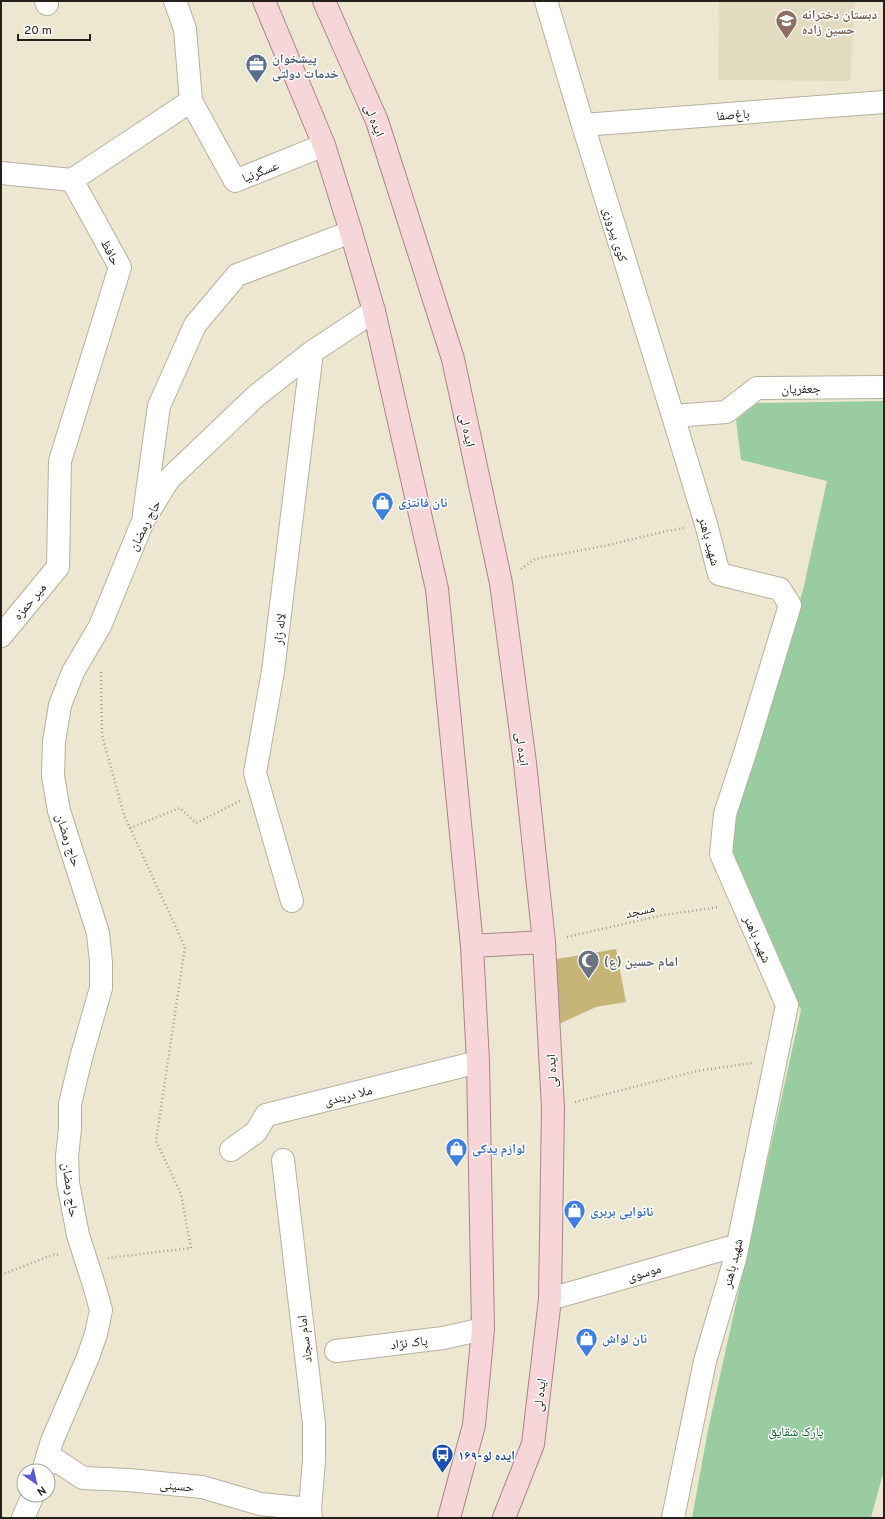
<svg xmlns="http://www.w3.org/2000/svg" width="885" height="1519" viewBox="0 0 885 1519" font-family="Overpass,'Noto Naskh Arabic',sans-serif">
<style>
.built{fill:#e3dbbf}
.green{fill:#9acca2}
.building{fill:#c6b577}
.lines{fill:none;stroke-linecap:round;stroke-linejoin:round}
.minor-casing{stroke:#b6b19c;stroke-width:24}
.major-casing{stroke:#aa8487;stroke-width:24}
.path{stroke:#a29e8e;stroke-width:2.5;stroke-dasharray:1 3;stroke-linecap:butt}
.minor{stroke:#fff;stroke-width:22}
.major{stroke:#f7d6da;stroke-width:22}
.labels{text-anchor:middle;stroke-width:3;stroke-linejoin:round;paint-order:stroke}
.education-label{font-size:13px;font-weight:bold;fill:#785e54;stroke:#fff;text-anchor:start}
.service-label{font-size:13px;font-weight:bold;fill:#4e5e75;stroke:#fff;text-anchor:start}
.street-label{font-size:13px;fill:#232119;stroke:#fff}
.shop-label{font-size:13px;font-weight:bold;fill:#366cbe;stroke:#fff;text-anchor:start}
.worship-label{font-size:13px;font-weight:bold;fill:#5b616d;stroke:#fff;text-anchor:start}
.park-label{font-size:13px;fill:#0f612c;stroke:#fff}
.transit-label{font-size:13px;font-weight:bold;fill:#164399;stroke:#fff;text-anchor:start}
</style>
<rect width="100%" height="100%" fill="#ede7d2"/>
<path class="built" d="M719,1h136l-5,80 -132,-1z"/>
<path class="green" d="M884,401v1069l-13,48h-179l16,-88 93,-420 -69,-154 1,-39 70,-227 24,-109 -86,-21 -5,-40 21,-17z"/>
<path class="building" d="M616,949l10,53 -30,5 -37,17 -8,-64z"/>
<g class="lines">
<defs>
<path id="minor" d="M46,1l1,3
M175,1l10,28 6,72 44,80 89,-36
M546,1l37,124 90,291 53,-4 31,-24 127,-1
M583,125l301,-23
M1,173l71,7
M673,416l33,108 13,50 61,15 10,16 -45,148 -20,61 -4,40 66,151 -52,254 -30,102 -32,157
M144,514l15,-108 36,-81 42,-50 114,-43
M1,636l57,-69 2,-106 60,-194 -48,-87 119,-79
M292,901l-37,-128 18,-102 39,-319
M231,1150l25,-18 10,-17 212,-53
M283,1160l31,264v36l-4,49 1,9
M550,1299l188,-54
M336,1351l107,-13 40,-9
M48,1455l35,23 45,2 74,7 58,17 50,5
M43,1471l9,-30 36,-84 8,-23 5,-24 -7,-25 -16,-50 -10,-52 -1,-27 3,-27v-25l11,-46 20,-70v-26l-3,-29 -39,-122 -6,-35 1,-34 6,-37 13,-33 27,-46 43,-105 26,-42 87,-83 56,-44 62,-41
M23,1518l10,-23"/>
<path id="major" d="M264,1l60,144 27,87 23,79 63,278 35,357 6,116 5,267 -9,96 -25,93
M324,1l53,120 76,238 48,224 24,180 19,179 9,166 -3,191 -17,145 -29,74
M472,946l72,-4"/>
</defs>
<use href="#minor" class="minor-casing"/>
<use href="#major" class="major-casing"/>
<path class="path" d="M521,569l14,-10 69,-13 63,-15 17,-3
M101,672l1,63 22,80 61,132 -29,194 25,53 10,54 -83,10
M130,828l50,-20 16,15 44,-22
M567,937l96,-22 56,-8
M575,1102l122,-31 55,-8
M1,1275l54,-21 5,1"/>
<use href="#minor" class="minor"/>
<use href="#major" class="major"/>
</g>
<defs>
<symbol id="school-pin" viewBox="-11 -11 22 30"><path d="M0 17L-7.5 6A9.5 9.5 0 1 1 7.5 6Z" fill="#8d6e63" stroke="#fff"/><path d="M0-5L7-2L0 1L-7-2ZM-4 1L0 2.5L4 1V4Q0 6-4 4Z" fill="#fff"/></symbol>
<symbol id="office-pin" viewBox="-11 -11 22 30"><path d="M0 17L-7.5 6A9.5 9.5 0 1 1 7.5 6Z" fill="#5c6f8a" stroke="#fff"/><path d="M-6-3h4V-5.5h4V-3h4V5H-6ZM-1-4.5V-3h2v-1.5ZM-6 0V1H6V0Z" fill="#fff"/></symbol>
<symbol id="shop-pin" viewBox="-11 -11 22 30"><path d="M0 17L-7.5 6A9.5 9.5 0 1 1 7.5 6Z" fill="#3f7fe0" stroke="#fff"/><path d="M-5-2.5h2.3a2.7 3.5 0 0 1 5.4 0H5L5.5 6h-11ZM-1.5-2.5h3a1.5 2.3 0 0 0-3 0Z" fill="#fff"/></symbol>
<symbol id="mosque-pin" viewBox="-11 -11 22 30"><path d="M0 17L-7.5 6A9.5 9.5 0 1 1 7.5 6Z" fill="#6b7280" stroke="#fff"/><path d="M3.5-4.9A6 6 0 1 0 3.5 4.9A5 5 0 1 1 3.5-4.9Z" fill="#fff"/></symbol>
<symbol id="bus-pin" viewBox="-11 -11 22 30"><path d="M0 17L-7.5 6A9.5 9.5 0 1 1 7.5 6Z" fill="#1a4fb4" stroke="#fff"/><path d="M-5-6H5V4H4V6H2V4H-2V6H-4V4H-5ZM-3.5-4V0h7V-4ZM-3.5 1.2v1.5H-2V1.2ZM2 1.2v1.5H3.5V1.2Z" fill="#fff"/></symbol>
</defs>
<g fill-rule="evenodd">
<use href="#school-pin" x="774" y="8" width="25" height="34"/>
<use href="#office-pin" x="244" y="52" width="25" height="34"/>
<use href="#shop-pin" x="370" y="490" width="25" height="34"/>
<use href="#mosque-pin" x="576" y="948" width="25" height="34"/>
<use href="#shop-pin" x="444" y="1136" width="25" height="34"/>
<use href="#shop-pin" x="562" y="1198" width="25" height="34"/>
<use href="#shop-pin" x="574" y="1326" width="25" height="34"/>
<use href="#bus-pin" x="430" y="1442" width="25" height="34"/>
</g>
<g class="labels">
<g class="education-label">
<text x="802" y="19">دبستان دخترانه<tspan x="802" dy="15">حسین زاده</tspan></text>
</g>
<g class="service-label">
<text x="272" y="63">پیشخوان<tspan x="272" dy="15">خدمات دولتی</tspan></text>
</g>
<g class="street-label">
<text transform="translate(733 114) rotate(-4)" y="5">باغ‌صفا</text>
<text transform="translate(375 120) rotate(69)" y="5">ایده لى</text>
<text transform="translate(260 171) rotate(-22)" y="5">عسگرنیا</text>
<text transform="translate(616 234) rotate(73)" y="5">کوی پیروزی</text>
<text transform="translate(111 252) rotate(63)" y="5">حافظ</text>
<text transform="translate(801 388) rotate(-1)" y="5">جعفریان</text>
<text transform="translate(468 430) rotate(78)" y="5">ایده لى</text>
<text transform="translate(144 525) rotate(-63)" y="5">حاج رمضان</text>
<text transform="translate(710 541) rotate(75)" y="5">شهید باهنر</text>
<text transform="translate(29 601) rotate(-50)" y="5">میر حمزه</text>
<text transform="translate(279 629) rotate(-83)" y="5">لاله زار</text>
<text transform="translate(523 749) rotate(83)" y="5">ایده لى</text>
<text transform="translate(69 840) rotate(72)" y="5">حاج رمضان</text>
<text transform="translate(640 910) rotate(-13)" y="5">مسجد</text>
<text transform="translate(758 939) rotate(66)" y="5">شهید باهنر</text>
<text transform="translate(551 1071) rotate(-93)" y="5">ایده لى</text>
<text transform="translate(348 1095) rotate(-14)" y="5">ملا دربندی</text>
<text transform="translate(71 1190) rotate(82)" y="5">حاج رمضان</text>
<text transform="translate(732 1263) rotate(-76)" y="5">شهید باهنر</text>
<text transform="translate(644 1272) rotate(-16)" y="5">موسوی</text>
<text transform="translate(304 1339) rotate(-97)" y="5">امام سجاد</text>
<text transform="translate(409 1342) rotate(-7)" y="5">پاک نژاد</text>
<text transform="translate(539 1395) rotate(-83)" y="5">ایده لى</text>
<text transform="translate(177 1485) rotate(6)" y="5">حسینی</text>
</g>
<g class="shop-label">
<text x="398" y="507">نان فانتزی</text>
<text x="472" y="1153">لوازم یدکی</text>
<text x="590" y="1216">نانوایی بربری</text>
<text x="602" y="1343">نان لواش</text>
</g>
<g class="worship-label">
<text x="604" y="966">امام حسین (ع)</text>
</g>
<g class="park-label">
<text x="796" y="1436">پارک شقایق</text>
</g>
<g class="transit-label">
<text x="458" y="1460">۱۶۹-ایده لو</text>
</g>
</g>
<rect width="885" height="1519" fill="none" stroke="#232119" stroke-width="4"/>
<g transform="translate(36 1483) rotate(146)"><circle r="19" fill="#ffffff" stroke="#a7a6a3"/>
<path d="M0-3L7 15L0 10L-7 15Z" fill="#595bd2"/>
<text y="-6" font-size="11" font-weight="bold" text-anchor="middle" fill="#232119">N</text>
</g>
<path d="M18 34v6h72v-6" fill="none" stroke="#232119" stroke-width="2"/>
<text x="24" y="34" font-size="12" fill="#232119" stroke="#ffffff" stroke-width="3" paint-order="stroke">20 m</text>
</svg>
